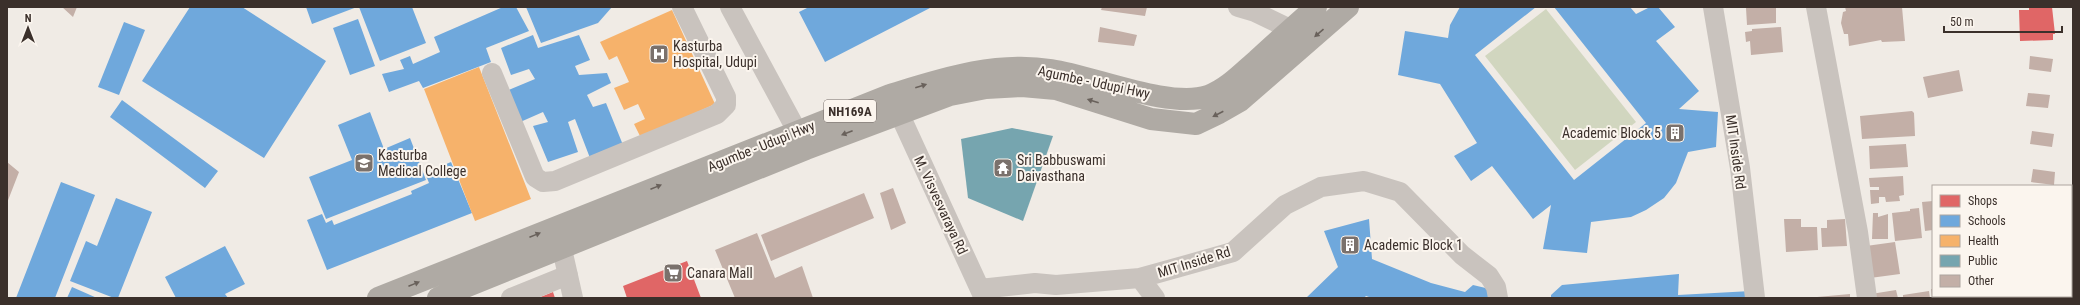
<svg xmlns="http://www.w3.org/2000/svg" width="2080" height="305" viewBox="0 0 2080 305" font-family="'Roboto Condensed',sans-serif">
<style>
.green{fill:#d1d6bf}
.shops{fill:#e06666}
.schools{fill:#6fa8dc}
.health{fill:#f6b26b}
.public{fill:#76a5af}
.building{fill:#c3afa7}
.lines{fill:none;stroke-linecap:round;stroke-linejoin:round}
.minor{stroke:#c9c3be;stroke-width:20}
.highway{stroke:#afaaa4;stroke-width:22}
.oneway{fill:#69615b}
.labels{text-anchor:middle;stroke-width:4;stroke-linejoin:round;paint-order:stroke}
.shield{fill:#fbf5ee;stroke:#756b66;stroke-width:1}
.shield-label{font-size:13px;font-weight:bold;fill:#3b302b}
.poi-label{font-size:14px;fill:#3b302b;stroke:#fbf5ee;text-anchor:start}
.street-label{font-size:14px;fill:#3b302b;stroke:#fbf5ee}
</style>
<rect width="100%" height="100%" fill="#f0ebe5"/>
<path class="green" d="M1546,9l90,113 -61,48 -90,-114z"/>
<path class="shops" d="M2029,7h23l3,27h-2v6l-33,1 -1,-31h10z
M687,261l14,37h-74l-4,-12z
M553,292l2,6h-17z"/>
<path class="schools" d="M190,7h52l84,54 -62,97 -122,-77z
M306,7h51l-45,17z
M359,7h53l14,36 -46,18z
M503,7h13l13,24 -43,17 5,14 -68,26 -4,-7 -30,11 -7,-18 22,-5 -4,-9 10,-4 3,8 27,-12 -6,-15z
M526,7h86l-14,16 -57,20z
M809,7h121v1l-105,54 -26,-50z
M1460,7h76l-61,48 99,125 72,-57 -92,-116h76l6,7 14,-7h8l17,20 -19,14 43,50 -20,18 39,3 -2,35 -28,5 -12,31 -12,15 -18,12 -15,7 -40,5 -4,31 -44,-4 8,-44 -18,14 -41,-53 -21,15 -17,-25 23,-13 -37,-59 -42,-9 7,-44 43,7 2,-13z
M358,19l17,47 -25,9 -17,-47z
M124,22l21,8 -26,65 -21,-8z
M533,35l5,13 41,-13 11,25 -15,6 4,9 28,-2 4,10 -24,12 6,12 13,-4 17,42 -33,13 -15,-39 -7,3 10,30 -30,10 -15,-36 15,-4 -5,-10 -25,11 -14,-31 31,-13 -6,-10 -18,6 -10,-27z
M122,100l96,71 -13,17 -95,-71z
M370,112l14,37 26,-11 16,42 -100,39 -17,-42 43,-17 -14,-35z
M451,162l21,51 -145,57 -20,-50 15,-6 4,9 6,-3 2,5 78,-31 -1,-3 18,-8 -4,-10z
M61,182l34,13 -40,103h-39z
M116,198l36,14 -34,86h-4l-44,-17 16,-40 11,5z
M1369,219l3,40 59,24 34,9 8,-7 21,5 -3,8h-119l-6,-2 -2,2h-58l32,-31 -14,-36z
M225,246l20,38 -20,10 3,4h-52l-11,-21z
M1679,274l-1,21 73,-4 -1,7h-199v-3l11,-10z
M72,287l25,11h-30z"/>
<path class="health" d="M672,10l43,94 -74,34 -7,-14 11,-5 -7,-15 -14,6 -10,-22 15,-6 -12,-26 -8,4 -9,-18z
M479,67l52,132 -56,22 -51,-132z"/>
<path class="public" d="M1012,128l41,8 -30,85 -55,-23 -7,-59z"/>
<path class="building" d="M62,7h15l-4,10z
M1102,7h45l-2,9 -44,-6z
M1776,7v16l-29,2 -1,-17z
M1845,7h57l3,34 -23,1 -1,-2 -32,6 -1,-12h-4l-3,-11 2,-11 3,-1z
M1100,27l37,8 -3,11 -36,-4z
M1781,27l2,25 -32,3 -1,-14 -4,1 -1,-10 7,-1v-2z
M2030,56l23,3 -2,13 -22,-3z
M1959,70l4,21 -35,7 -5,-21z
M2028,93l22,2 -2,13 -22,-2z
M1912,111l2,2 1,23 -53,3 -2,-23z
M2032,131l22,3 -2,13 -22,-3z
M1906,144l2,23 -38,2 -1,-23z
M7,162l12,10 -12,31z
M2033,169l22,3 -1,13 -23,-3z
M1903,176l1,19 -5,1 1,5 -14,1 -1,-5h-6v6l-8,1 -1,-14h9v-3h-9l-1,-9z
M893,188l13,35 -15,7 -11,-37z
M864,193l10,25 -103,43 -10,-26z
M1933,201v29l-8,1 -3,-29z
M1919,208l3,30 -27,3 -3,-28 18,-2v-2z
M1873,213h5v4l10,-3v25h-16z
M1784,219h17v8h16l1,23 -32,2z
M1845,219l2,27 -25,1 -1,-19h6v-8z
M757,233l18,45 27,-12 11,32h-78l-20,-48z
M1895,242l5,32 -30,4 -4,-32z
M1931,289h2v7h26v2h-27z
M1896,290l2,8h-26l-1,-4z
M1929,291l1,7h-27v-3z
M1850,294v4h-32l-1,-1z"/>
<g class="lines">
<path class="minor" d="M730,7l67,124
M1238,7l17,5 35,17
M1713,7l27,161 15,130
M1816,7l42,225 9,66
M492,73l43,104 8,5 12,-1 162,-67 9,-9v-8l-44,-90
M899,113l85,185
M562,249l11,49
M1140,278l15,20
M980,289l55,-6 21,2 84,-7 93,-26 52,-47 36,-18 43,-6 36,11 62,63 27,21 7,11 2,11
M511,298l57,-23"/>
<path class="highway" d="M378,298l512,-203c52,-16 106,-34 161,-25 42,6 118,39 157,26 19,-7 34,-23 49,-36 19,-18 39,-35 59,-53
M438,298l368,-149 144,-54 36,-7 36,-2 34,3 95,30 45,5 23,-11 21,-12 108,-94"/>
</g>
<defs><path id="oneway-solid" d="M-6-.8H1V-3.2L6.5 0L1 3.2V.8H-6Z"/></defs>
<g class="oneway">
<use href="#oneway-solid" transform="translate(1319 33) rotate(139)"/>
<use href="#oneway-solid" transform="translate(921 86) rotate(-17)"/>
<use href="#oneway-solid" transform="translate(1093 101) rotate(-162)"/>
<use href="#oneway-solid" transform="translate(1218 114) rotate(153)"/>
<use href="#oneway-solid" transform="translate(847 133) rotate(159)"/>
<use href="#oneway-solid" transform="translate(656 187) rotate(-22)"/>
<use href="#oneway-solid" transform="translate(535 235) rotate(-22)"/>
<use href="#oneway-solid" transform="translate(414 284) rotate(-22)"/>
</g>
<defs>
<symbol id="hospital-square" viewBox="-11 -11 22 22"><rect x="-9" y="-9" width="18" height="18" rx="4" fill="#7a716c" stroke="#fbf5ee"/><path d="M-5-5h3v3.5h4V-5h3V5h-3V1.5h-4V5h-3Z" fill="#fff"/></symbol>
<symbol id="building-square" viewBox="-11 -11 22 22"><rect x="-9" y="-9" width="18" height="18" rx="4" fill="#7a716c" stroke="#fbf5ee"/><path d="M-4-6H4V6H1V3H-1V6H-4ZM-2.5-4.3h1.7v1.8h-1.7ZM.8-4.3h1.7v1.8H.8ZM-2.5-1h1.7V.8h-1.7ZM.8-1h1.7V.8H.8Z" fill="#fff"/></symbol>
<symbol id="university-square" viewBox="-11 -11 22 22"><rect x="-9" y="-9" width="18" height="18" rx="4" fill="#7a716c" stroke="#fbf5ee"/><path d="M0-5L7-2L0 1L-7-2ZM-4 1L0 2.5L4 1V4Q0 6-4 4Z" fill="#fff"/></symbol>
<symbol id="temple-square" viewBox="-11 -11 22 22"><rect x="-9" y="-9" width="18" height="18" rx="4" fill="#7a716c" stroke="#fbf5ee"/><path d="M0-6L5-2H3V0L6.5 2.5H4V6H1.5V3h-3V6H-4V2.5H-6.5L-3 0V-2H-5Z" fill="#fff"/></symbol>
<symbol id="supermarket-square" viewBox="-11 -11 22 22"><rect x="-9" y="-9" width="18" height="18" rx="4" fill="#7a716c" stroke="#fbf5ee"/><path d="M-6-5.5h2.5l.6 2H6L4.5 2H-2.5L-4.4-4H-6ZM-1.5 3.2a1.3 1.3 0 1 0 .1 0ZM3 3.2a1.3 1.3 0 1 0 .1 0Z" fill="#fff"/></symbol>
</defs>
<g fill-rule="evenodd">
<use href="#hospital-square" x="648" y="43" width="22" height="22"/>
<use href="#building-square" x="1664" y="122" width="22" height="22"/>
<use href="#university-square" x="353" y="152" width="22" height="22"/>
<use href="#temple-square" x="992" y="157" width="22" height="22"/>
<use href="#building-square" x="1339" y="234" width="22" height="22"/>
<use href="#supermarket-square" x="662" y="262" width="22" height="22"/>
</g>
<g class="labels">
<rect class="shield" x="824" y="100" width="52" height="22" rx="3"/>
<g class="shield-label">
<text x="850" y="116">NH169A</text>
</g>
<g class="poi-label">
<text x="673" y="51">Kasturba<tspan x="673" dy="16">Hospital, Udupi</tspan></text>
<text x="1661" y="138" text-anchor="end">Academic Block 5</text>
<text x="378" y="160">Kasturba<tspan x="378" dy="16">Medical College</tspan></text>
<text x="1017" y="165">Sri Babbuswami<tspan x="1017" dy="16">Daivasthana</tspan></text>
<text x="1364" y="250">Academic Block 1</text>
<text x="687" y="278">Canara Mall</text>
</g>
<g class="street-label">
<text transform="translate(1094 82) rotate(12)" y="5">Agumbe - Udupi Hwy</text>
<text transform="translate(761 146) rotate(-22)" y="5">Agumbe - Udupi Hwy</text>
<text transform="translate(1736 152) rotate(82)" y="5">MIT Inside Rd</text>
<text transform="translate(941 205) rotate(65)" y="5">M. Visvesvaraya Rd</text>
<text transform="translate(1194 262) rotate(-17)" y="5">MIT Inside Rd</text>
</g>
</g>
<rect width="2080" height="305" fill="none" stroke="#3b302b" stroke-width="16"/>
<rect x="1932" y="185" width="140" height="112" fill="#fbf5ee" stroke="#aea6a0"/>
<rect x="1940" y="195" width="20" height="12" fill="#e06666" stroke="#aea6a0"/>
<text x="1968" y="205" font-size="12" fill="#3b302b">Shops</text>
<rect x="1940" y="215" width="20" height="12" fill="#6fa8dc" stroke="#aea6a0"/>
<text x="1968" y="225" font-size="12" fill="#3b302b">Schools</text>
<rect x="1940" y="235" width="20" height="12" fill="#f6b26b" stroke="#aea6a0"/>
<text x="1968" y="245" font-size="12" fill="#3b302b">Health</text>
<rect x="1940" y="255" width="20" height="12" fill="#76a5af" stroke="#aea6a0"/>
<text x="1968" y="265" font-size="12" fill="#3b302b">Public</text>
<rect x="1940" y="275" width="20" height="12" fill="#c3afa7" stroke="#aea6a0"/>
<text x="1968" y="285" font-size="12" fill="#3b302b">Other</text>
<g transform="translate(28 28)" stroke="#fbf5ee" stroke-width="3" paint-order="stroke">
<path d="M0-3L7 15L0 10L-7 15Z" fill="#3b302b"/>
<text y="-6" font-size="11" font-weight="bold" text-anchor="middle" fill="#3b302b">N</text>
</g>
<path d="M1944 26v6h118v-6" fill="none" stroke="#3b302b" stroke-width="2"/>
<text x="1950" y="26" font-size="12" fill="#3b302b" stroke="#fbf5ee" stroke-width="3" paint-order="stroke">50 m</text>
</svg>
